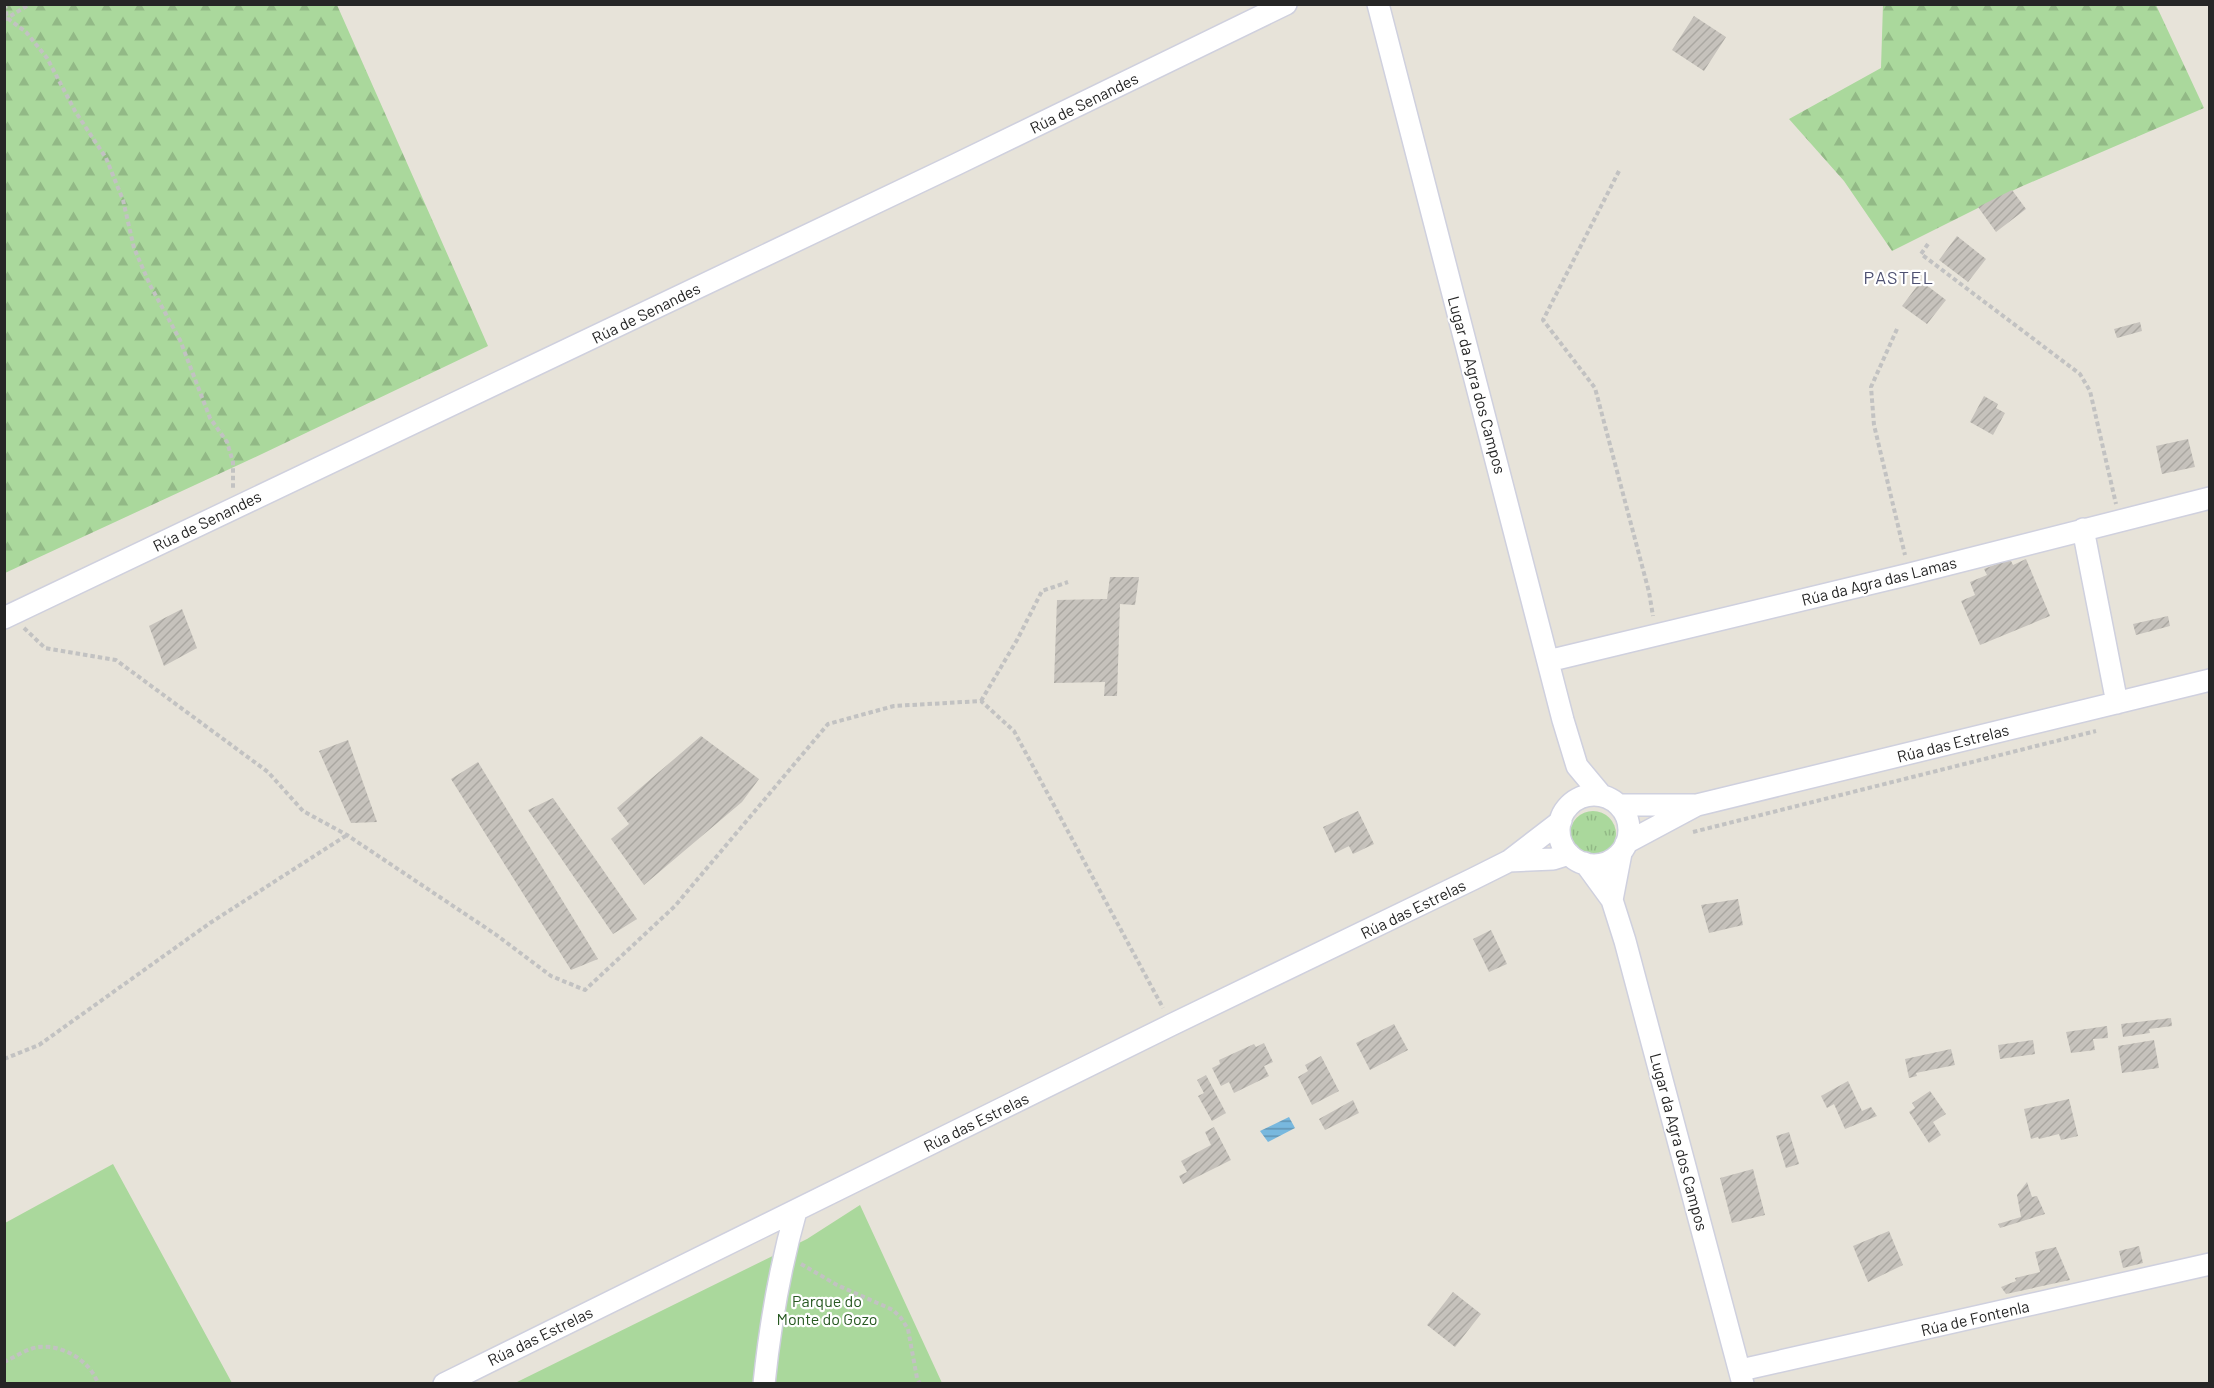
<svg xmlns="http://www.w3.org/2000/svg" width="2214" height="1388" viewBox="0 0 2214 1388" font-family="Barlow,sans-serif">
<style>
.grass{fill:url(#grass-tufts)}
.forest{fill:url(#forest-firs)}
.park{fill:#aad89c}
.water{fill:url(#water-rules)}
.building{fill:url(#building-hatch)}
.lines{fill:none;stroke-linecap:round;stroke-linejoin:round}
.minor-casing{stroke:#cfd0de;stroke-width:24}
.path{stroke:#c2c2c2;stroke-width:4;stroke-dasharray:4.5 3;stroke-linecap:butt}
.minor{stroke:#fff;stroke-width:21}
.labels{text-anchor:middle;stroke-width:4.5;stroke-linejoin:round;paint-order:stroke}
.street-label{font-size:16px;fill:#262626;stroke:#fff}
.park-label{font-size:16px;fill:#275921;stroke:#fff}
.neighbourhood-label{font-size:18px;letter-spacing:1.5px;fill:#4d5071;stroke:#fff}
</style>
<defs>
<pattern id="grass-tufts" width="24" height="20" patternUnits="userSpaceOnUse" patternTransform="scale(1.5)"><rect width="24" height="20" fill="#aad89c"/><path d="M3 7l-1-3M5 7V3M7 7l1-3M15 17l-1-3M17 17v-4M19 17l1-3" fill="none" stroke="#92b986"/></pattern>
<pattern id="forest-firs" width="22" height="20" patternUnits="userSpaceOnUse" patternTransform="scale(1.5)"><rect width="22" height="20" fill="#aad89c"/><path d="M5 1l3.5 6h-7zM16 11l3.5 6h-7z" fill="#92b986"/></pattern>
<pattern id="water-rules" width="6" height="5" patternUnits="userSpaceOnUse" patternTransform="scale(1.5)"><rect width="6" height="5" fill="#78b8de"/><path d="M0 2.5h6" fill="none" stroke="#6295b4"/></pattern>
<pattern id="building-hatch" width="6" height="6" patternUnits="userSpaceOnUse" patternTransform="scale(1.5)"><rect width="6" height="6" fill="#c6c2bc"/><path d="M-1 1l2-2M0 6l6-6M5 7l2-2" fill="none" stroke="#aaa7a1"/></pattern>
</defs>
<rect width="100%" height="100%" fill="#e7e3d9"/>
<path class="grass" d="M1570 834a23 23 0 1 1 46 0a23 23 0 1 1-46 0Z"/>
<path class="forest" d="M1883,4l273,1 48,103 -186,80 -126,63 -48,-70 -55,-62 92,-51z
M4,5h333l151,341 -224,107 -259,120z"/>
<path class="park" d="M113,1164l119,219h-227v-160z
M860,1205l82,178 -429,1 294,-145z"/>
<path class="water" d="M1289,1117l6,11 -27,14 -8,-11z"/>
<path class="building" d="M1694,16l32,21 -22,34 -32,-21z
M2012,190l14,19 -30,23 -18,-25z
M1957,236l29,23 -18,23 -29,-22z
M1921,281l25,19 -19,24 -25,-18z
M2140,322l2,9 -25,7 -3,-9z
M1984,396l14,8 -2,4 9,5 -12,22 -23,-13z
M2188,439l7,28 -33,7 -6,-28z
M2010,559l3,6 13,-6 24,57 -70,29 -19,-44 14,-6 -5,-13 17,-7 -3,-6z
M1110,577h29l-4,28 -15,-1 -3,92h-13l1,-14 -51,1 3,-83 50,-1z
M182,609l15,39 -33,18 -15,-40z
M2168,616l2,10 -34,9 -3,-11z
M701,736l58,43 -17,23 -98,83 -33,-46 18,-15 -12,-16z
M348,740l29,82 -26,1 -32,-72z
M478,762l120,197 -27,11 -120,-191z
M553,798l84,121 -24,15 -85,-124z
M1358,811l16,33 -21,10 -4,-8 -14,7 -12,-26z
M1738,899l5,26 -34,8 -8,-28z
M1491,930l16,34 -18,8 -16,-33z
M2171,1018l1,8 -23,3 1,4 -27,4 -2,-13z
M1394,1024l14,26 -38,20 -14,-27z
M2107,1026l1,12 -15,1 2,11 -24,3 -5,-21z
M2033,1040l2,14 -35,5 -2,-14z
M2154,1040l5,28 -37,5 -4,-27z
M1264,1043l9,19 -9,4 5,10 -35,17 -5,-11 -8,4 -9,-18 8,-4 -1,-4 35,-16 2,3z
M1951,1049l4,16 -39,8 1,3 -8,2 -4,-19z
M1321,1056l18,35 -27,14 -14,-28 10,-6 -3,-6z
M1206,1075l20,38 -14,8 -14,-25 6,-3 -7,-13z
M1848,1081l14,30 9,-4 6,9 -32,13 -11,-25 -7,4 -6,-12z
M1930,1091l16,23 -13,8 8,13 -12,8 -20,-31 6,-4 -3,-5z
M2069,1099l9,37 -17,4 -2,-6 -20,5 -1,-2 -7,2 -7,-30z
M1353,1100l6,13 -34,17 -6,-11z
M1214,1127l17,33 -48,24 -4,-8 8,-4 -6,-11 30,-16 -6,-13z
M1789,1132l10,32 -13,4 -10,-32z
M1753,1169l12,46 -33,8 -12,-45z
M2027,1182l5,15 5,-1 8,18 -45,14 -2,-4 23,-7 -4,-22z
M1889,1231l14,34 -35,17 -15,-36z
M2139,1246l4,17 -20,5 -4,-17z
M2056,1247l14,33 -64,14 -5,-7 15,-6 -1,-3 25,-6 -5,-20z
M1453,1292l28,22 -26,33 -28,-22z"/>
<g class="lines">
<defs>
<path id="minor" d="M1378,4l185,716 14,46 25,30
M2083,529l34,174
M4,618l953,-454 329,-160
M1548,661l362,-87 300,-76
M1559 830a35 35 0 1 1 70 0a35 35 0 1 1-70 0Z
M1619,805h75
M1626,843l71,-38 513,-125
M1509,861l44,-2 16,-5
M1585,863l27,37 13,41 118,443
M1612,900l9,-47
M1741,1370l469,-106
M444,1384l727,-359 302,-146 36,-18 52,-40
M764,1384c6,-58 16,-117 32,-173"/>
</defs>
<use href="#minor" class="minor-casing"/>
<path class="path" d="M5,4l2,14 19,14 21,26 28,53 31,47 17,42 11,48 16,37 30,55 30,78 17,24 6,20v26
M4,20l26,-16
M1619,171l-76,149 52,68 54,204 4,24
M1928,244l-7,10 159,120 10,17 26,113
M1897,329l-26,58 3,38 31,130
M24,628l21,20 71,12 152,112 35,39 44,24 148,99 56,42 34,14 90,-84 153,-182 66,-18 87,-5 33,30 149,277
M981,701l36,-61 25,-49 26,-9
M1693,832l403,-101
M4,1059l35,-14 171,-122 137,-88
M801,1264l36,21 56,25 8,8 7,11 9,49 3,6
M4,1362c11,-5 24,-14 35,-15 23,-3 52,14 59,37"/>
<use href="#minor" class="minor"/>
</g>
<g class="labels">
<g class="street-label">
<text transform="translate(1084 103) rotate(-26)" y="6">Rúa de Senandes</text>
<text transform="translate(646 313) rotate(-26)" y="6">Rúa de Senandes</text>
<text transform="translate(1477 385) rotate(75)" y="6">Lugar da Agra dos Campos</text>
<text transform="translate(207 521) rotate(-26)" y="6">Rúa de Senandes</text>
<text transform="translate(1879 581) rotate(-14)" y="6">Rúa da Agra das Lamas</text>
<text transform="translate(1953 743) rotate(-14)" y="6">Rúa das Estrelas</text>
<text transform="translate(1413 909) rotate(-26)" y="6">Rúa das Estrelas</text>
<text transform="translate(976 1122) rotate(-26)" y="6">Rúa das Estrelas</text>
<text transform="translate(1679 1142) rotate(75)" y="6">Lugar da Agra dos Campos</text>
<text transform="translate(1975 1318) rotate(-13)" y="6">Rúa de Fontenla</text>
<text transform="translate(540 1336) rotate(-26)" y="6">Rúa das Estrelas</text>
</g>
<g class="park-label">
<text x="827" y="1307">Parque do<tspan x="827" dy="18">Monte do Gozo</tspan></text>
</g>
<g class="neighbourhood-label">
<text x="1899" y="284">PASTEL</text>
</g>
</g>
<rect width="2214" height="1388" fill="none" stroke="#262626" stroke-width="12"/>
</svg>
